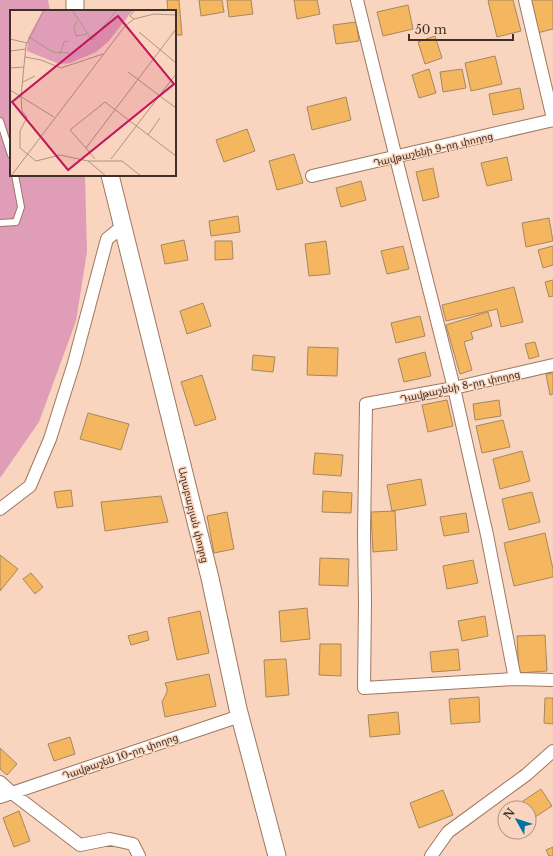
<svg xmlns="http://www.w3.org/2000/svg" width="553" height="856" viewBox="0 0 553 856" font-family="'Libre Baskerville','Noto Sans Armenian',serif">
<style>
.green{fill:#e09db8}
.building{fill:#f5b660;stroke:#a48761}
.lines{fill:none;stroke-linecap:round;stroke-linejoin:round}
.lane-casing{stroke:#9f775d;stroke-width:8}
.street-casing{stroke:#9f775d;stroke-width:14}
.secondary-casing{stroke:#9f775d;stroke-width:19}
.lane{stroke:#fff;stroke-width:6}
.street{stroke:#fff;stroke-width:12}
.secondary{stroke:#fff;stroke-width:17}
.labels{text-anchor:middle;stroke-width:3;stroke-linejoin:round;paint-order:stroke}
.street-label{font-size:10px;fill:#402f24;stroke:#f9d5bf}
.inset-road{fill:none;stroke:#af9381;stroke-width:1}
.view{fill:#c2185b;fill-opacity:0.15;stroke:#c2185b;stroke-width:2}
.inset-edge{fill:none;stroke:#402f24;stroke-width:2}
</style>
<rect width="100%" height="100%" fill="#f9d5bf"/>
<path class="green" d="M0,0h48l2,11h-39v164h74l2,77 -11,69 -37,101 -39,56z"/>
<path class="building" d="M167,0h12l3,35h-7v-24h-7z
M199,0h23l2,12 -23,4z
M227,0h24l2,14 -24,3z
M294,0h23l3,14 -23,5z
M490,0h23l8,31 -24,6 -9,-36z
M529,0h24v29l-16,4z
M408,5l5,24 -30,7 -6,-24z
M356,22l3,19 -23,3 -3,-19z
M435,36l7,22 -17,6 -7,-22z
M495,56l7,28 -31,7 -6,-28z
M429,69l7,24 -17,5 -7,-23z
M462,69l4,19 -23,4 -3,-20z
M520,88l4,21 -31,6 -4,-21z
M346,97l5,23 -39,10 -5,-23z
M247,129l8,22 -31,11 -8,-22z
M294,154l9,29 -26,7 -8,-29z
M507,157l5,23 -25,6 -6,-23z
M433,168l6,29 -16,4 -7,-29z
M361,181l5,19 -25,7 -5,-19z
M238,216l2,16 -29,4 -2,-15z
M549,218l4,23 -27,6 -4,-24z
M184,240l4,20 -23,4 -4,-19z
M215,241h17l1,18 -18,1z
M326,241l4,33 -21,2 -4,-32z
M403,246l6,23 -22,5 -6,-23z
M553,246v19l-10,3 -5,-18z
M553,280v16l-4,1 -4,-15z
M514,287l9,35 -22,5 -4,-18 -51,12 -4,-16z
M203,303l8,23 -24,8 -7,-23z
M488,312l4,14 -21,6 2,7 -9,3 8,28 -12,4 -14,-49z
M420,316l5,20 -29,7 -5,-20z
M535,342l4,14 -10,3 -4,-15z
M308,347l30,1 -1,28 -30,-1z
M425,352l6,24 -27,6 -6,-23z
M253,355l22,2 -2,15 -21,-2z
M553,373v21l-3,1 -4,-21z
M202,375l14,44 -21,7 -14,-44z
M447,400l6,26 -25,6 -6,-27z
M499,400l2,16 -26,4 -2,-16z
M88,413l41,11 -8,26 -41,-11z
M503,420l7,27 -28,6 -6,-27z
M522,451l8,30 -30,8 -7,-30z
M315,453l28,2 -2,21 -28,-2z
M421,479l5,26 -34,6 -5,-26z
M71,490l2,16 -16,2 -3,-16z
M323,491l29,2 -1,20 -29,-1z
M532,492l8,30 -31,8 -7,-31z
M161,496l7,26 -63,9 -4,-29z
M395,511l2,39 -24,2 -2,-40z
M227,512l7,37 -20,4 -7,-37z
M466,513l3,19 -25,4 -4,-19z
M545,533l8,36v8l-39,9 -10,-43z
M0,555l18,14 -18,22z
M320,558l29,1 -1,27 -29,-1z
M473,560l5,23 -31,6 -4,-23z
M31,573l12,14 -8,7 -12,-15z
M307,608l3,31 -29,3 -2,-31z
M200,611l9,42 -32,7 -9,-42z
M485,616l3,20 -26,5 -4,-20z
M147,631l2,9 -18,5 -3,-9z
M545,635l2,36 -28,2 -2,-37z
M320,644h21v32l-22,-1z
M458,649l2,21 -28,2 -2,-20z
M286,659l3,36 -23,2 -2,-37z
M209,674l7,32 -51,11 -3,-15 5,-10v-4l-2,-5z
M479,697l1,25 -29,2 -2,-25z
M545,698h8v26l-9,-1z
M398,712l2,22 -30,3 -2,-22z
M70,737l5,17 -21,7 -6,-17z
M0,748l17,16 -10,11 -7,-6z
M541,789l11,17 -23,15v-13h-10l-2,-3z
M443,790l10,25 -34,13 -9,-25z
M19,811l11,30 -16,6 -11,-29z
M553,847v9h-4l-3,-6z"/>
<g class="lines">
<defs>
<path id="lane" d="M0,121l11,34
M0,223l16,-1 5,-15 -6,-32"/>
<path id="street" d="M357,0l39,158 58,230 33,147 28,144 38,1
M525,0l28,119
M312,176l241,-56
M0,509l30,-23 20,-47 24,-76 33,-124 16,-13
M515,679l-151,9 1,-86 -1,-68 2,-130 88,-16 99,-23
M0,782l12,11 68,52 30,-6 23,5 6,12
M0,797l240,-81
M431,856l17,-24 78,-57 27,-24"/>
<path id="secondary" d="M75,11v-11
M110,175l100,403 28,131 39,147"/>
</defs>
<use href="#lane" class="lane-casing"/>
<use href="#street" class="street-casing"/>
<use href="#secondary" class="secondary-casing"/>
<use href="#lane" class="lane"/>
<use href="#street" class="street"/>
<use href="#secondary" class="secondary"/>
</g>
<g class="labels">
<g class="street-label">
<text transform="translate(433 149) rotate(-13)" y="4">Դավթաշենի 9-րդ փողոց</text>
<text transform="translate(460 386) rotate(-12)" y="4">Դավթաշենի 8-րդ փողոց</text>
<text transform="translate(194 515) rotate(76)" y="4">Աղաբաբյան փողոց</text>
<text transform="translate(120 756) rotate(-19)" y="4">Դավթաշեն 10-րդ փողոց</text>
</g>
</g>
<g transform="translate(10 10)">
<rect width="166" height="166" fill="#f9d5bf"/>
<path d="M33,0h90l-25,32 -12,10 -26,11 -11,1 -32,-13 1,-13z" fill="#e09db8"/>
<path class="inset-road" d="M34,0l-18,35 -5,52 1,14 5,6 -7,14v17l16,13 24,-6 28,6h34l19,15M62,0l20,30 25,-30M124,9l-4,-3 5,-6M67,11l-3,6 2,9 11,-2M129,22l37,31M19,27l24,15 16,1M0,29l17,4M0,41l16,-2M50,44l4,-12 4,-1M15,47l16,3 20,8 42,-14M0,58l14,-1M118,62l48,36M13,72l12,-6M0,80l44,27M138,125l12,-17M76,138l-16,-18 35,-28 71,54M85,149l-9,-11 90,-119M101,149l65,-85M78,151l18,15M1,166l114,-150 9,-7 20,-5 22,1"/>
<path class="view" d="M108,6l56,68 -106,86 -56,-68z"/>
<rect width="166" height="166" class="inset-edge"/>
</g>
<g transform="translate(517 820) rotate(309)"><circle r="19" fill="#f9d5bf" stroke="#af9381"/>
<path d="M0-3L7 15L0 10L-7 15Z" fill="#01739e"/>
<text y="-6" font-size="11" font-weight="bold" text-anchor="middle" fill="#402f24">N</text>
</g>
<path d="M409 34v6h104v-6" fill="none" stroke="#402f24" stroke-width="2"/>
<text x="415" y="34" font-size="12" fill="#402f24" stroke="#f9d5bf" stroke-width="3" paint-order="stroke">50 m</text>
</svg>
